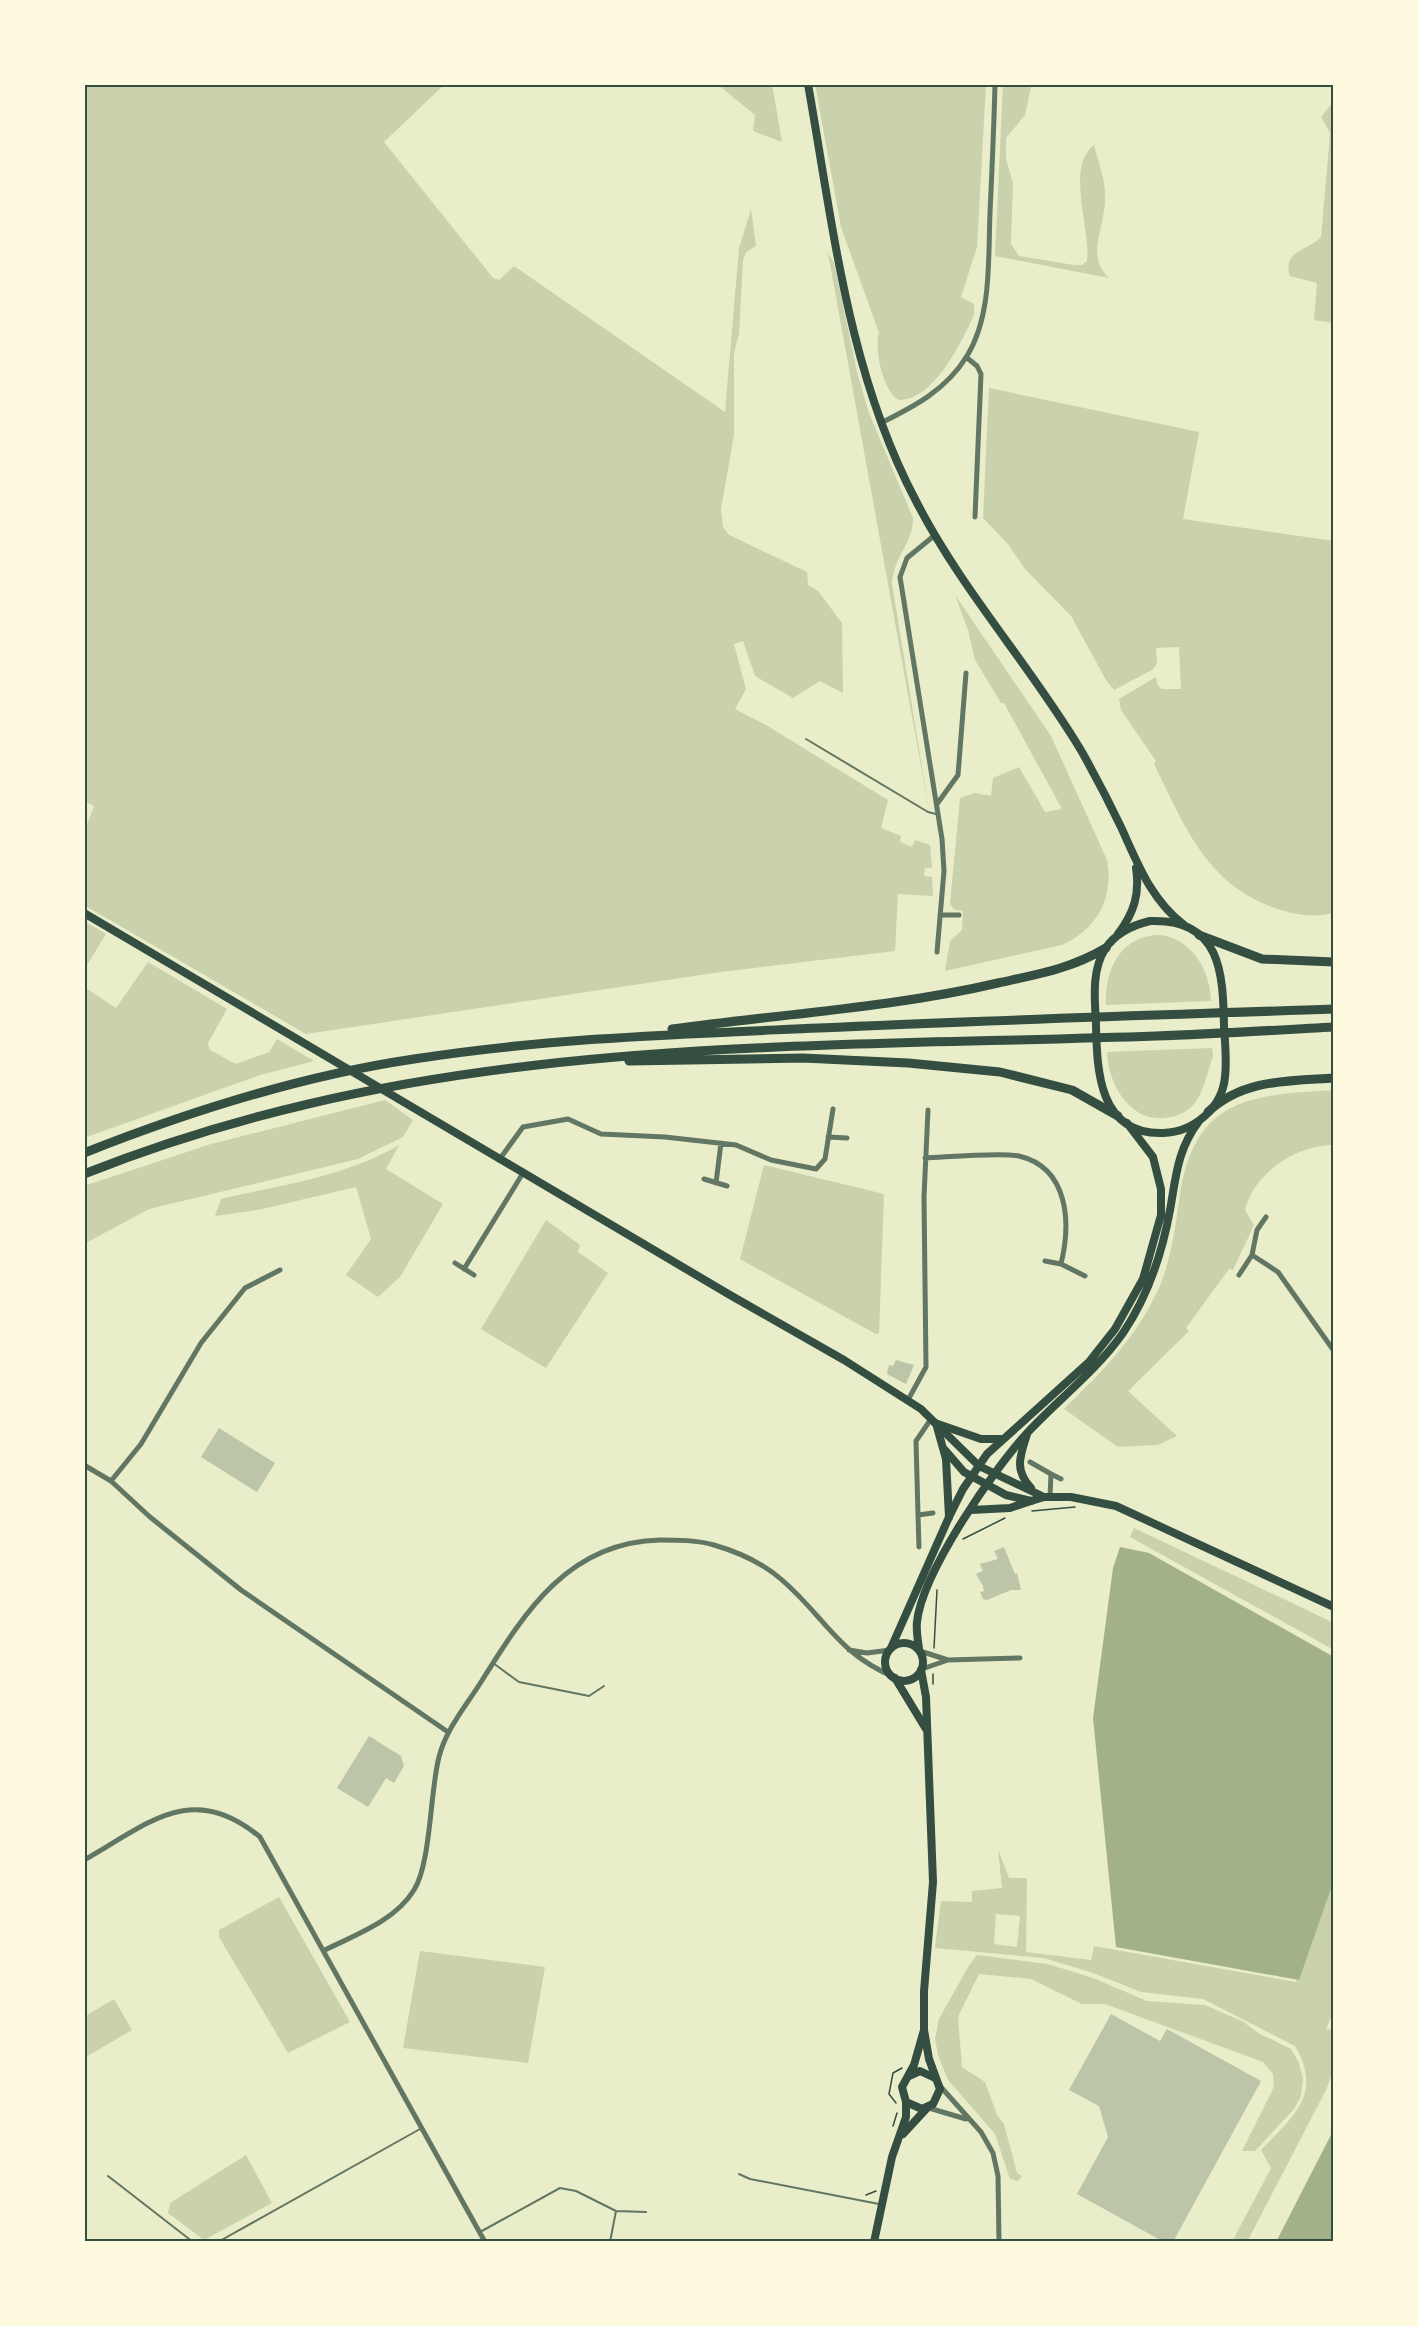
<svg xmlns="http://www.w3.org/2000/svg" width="1418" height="2326" viewBox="0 0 1418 2326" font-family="'Public Sans',sans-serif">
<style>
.green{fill:#cad2ad;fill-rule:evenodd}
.water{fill:#a3b18a}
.building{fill:#bcc5a7}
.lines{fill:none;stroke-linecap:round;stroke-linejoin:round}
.path{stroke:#344e41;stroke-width:1.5}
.service{stroke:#617663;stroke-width:2}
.minor{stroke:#617663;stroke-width:5}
.secondary{stroke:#344e41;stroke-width:8}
.trunk{stroke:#344e41;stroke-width:8}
.motorway{stroke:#344e41;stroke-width:9}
.neatline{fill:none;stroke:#344e41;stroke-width:2}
</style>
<rect width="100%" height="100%" fill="#e9edc9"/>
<path class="green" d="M84,84h361l-61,58 109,136 6,2 15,-14 211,146 14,-164 12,-39 5,37 -10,6 -3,9 -4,73 -5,19v82l-13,74 2,18 6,8 78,37 1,13 10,6 24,32 1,70 -23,-12 -27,17 -38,-22 -12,-35 -9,3 12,45 -11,20 31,16 122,75 -7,28 20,8 -1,6 12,5 3,-7 15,5 2,23h-7l-1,8 8,1 1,19 -35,-2 -3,57 -174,21 -415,62 -222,-129v-73l10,-26 -10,-5z
M717,84h55l10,58 -29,-11 2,-16z
M815,84h171l-9,163 -16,50 13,7v11c-13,28 -40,85 -75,85 -16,-8 -25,-51 -20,-67l-38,-106z
M1003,84h27l1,3 -6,28 -19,23v21l7,24 -2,61 8,12 55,9h8l5,-4c4,-32 -22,-94 7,-116 4,16 11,33 11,50 2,30 -21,59 4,83l-114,-22z
M1334,90v233l-20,-3 3,-37 -27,-7c-8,-26 18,-25 31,-39l9,-104 -9,-16 12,-15z
M828,253l6,10 23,109 12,41 44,105c1,23 -20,40 -21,66l37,226z
M989,388l210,44 -16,87 151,22v372c-21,5 -38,2 -59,-5 -70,-25 -90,-82 -121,-144l2,-3 -35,-51 -2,-11 37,-22 2,9 4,3h19l-2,-42 -23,1 1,16 -5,6 -38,20 -8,-10 -35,-64 -46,-47 -17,-25 -25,-26z
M955,595l96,141 56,124c7,38 -10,69 -45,85l-117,26 5,-30 12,-11 1,-19 -8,-1 -5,-6 10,-106 15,-5 16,3 2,-18 26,-11 26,45 17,-3 -58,-106h-3l-26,-43 -7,-30z
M84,921l22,13 -22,36z
M1161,935c32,5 49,35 50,66l-105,4c-2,-36 16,-71 55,-70z
M148,962l79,47 -19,34 2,7 26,14 33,-12 8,-13 37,22 -54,14 -176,63v-151l32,21z
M1212,1048l1,8c-6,16 -9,39 -22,51 -7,7 -17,10 -26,11 -36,4 -57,-35 -58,-66z
M1334,1090v55c-38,0 -80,28 -89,65l9,15 -21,45 -4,-1 -43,59 3,3 -61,60 49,45 -19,9 -40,2 -54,-38c40,-40 70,-68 95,-121 13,-31 16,-61 21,-93 15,-97 70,-100 154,-105z
M385,1100l28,20 -10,17 -45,22 -209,50 -65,35v-58l127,-42z
M399,1145l-13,24 57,35 -43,73 -22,20 -32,-22 25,-36 -15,-52 -98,23 -43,6 6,-17c60,-14 124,-22 178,-54z
M764,1165l120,29 -5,139 -3,1 -136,-75z
M546,1220l34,25 -2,7 30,21 -62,95 -65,-39z
M1134,1528l200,95v27l-204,-113z
M998,1849l11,29h18l-1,74 65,8 3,-14 202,36 38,-102v130l-8,19 8,1v39l-8,21 -79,152h-15l39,-74 -10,-18c33,-34 62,-56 34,-104l-92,-47 -62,-7 -48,-19 -49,-15 -109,-10 6,-47 31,1v-11l30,-3zM996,1914l24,2 -3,31 -23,-3z
M279,1897l71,125 -62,31 -69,-116v-7z
M420,1951l125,16 -17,96 -125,-15z
M977,1955l71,9 45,14 54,23 58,4 37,16 18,13 31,15 8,14 4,16 -2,17 -7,13 -39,42h-13l32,-64 -1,-13 -10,-12 -158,-58h-23l-51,-25 -52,-5 -21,43 4,50 23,15 12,33 7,9 13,49 5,3 -4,5 -8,-2 -15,-45 -47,-54 -10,-25 -3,-16 4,-20 29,-52z
M114,1999l18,31 -48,28v-41z
M246,2155l26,48 -68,37 -36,-27 2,-10z"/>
<path class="water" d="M1120,1547l29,6 185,104v223l-35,100 -183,-33 -23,-229 20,-150z
M1334,2129v113h-58z"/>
<path class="building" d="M896,1360l18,5 -8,19 -19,-10 2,-9 4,1z
M219,1428l56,35 -18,29 -56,-35z
M1004,1547l11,27 2,-1 4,17h-10l-24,10 -4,-1 -3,-7 4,-1 -1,-5 -7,-12 7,-3 -3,-7 18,-5 -4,-8z
M369,1736l32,20 3,10 -10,17 -8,-5 -18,29 -31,-19z
M1111,2014l49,27 7,-12 94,52 -88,161h-9l-87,-48 31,-57 -9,-31 -30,-16z"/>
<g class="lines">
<path class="path" d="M1032,1511l43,-4
M963,1539l42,-21
M934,1648l3,-58
M933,1684v-10
M896,2103l-7,-9 4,-21 9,-5
M893,2126l4,-13
M866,2195l10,-4"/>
<path class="service" d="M806,739l122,73 8,2
M493,1663l26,19 70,14 15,-10
M739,2174l11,5 129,25
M108,2176l85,66
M480,2232l80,-44 16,3 40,20 30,1
M218,2242l202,-113
M610,2242l6,-31"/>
<path class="minor" d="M966,357l11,9 4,8 -6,143
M881,423c34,-17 65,-33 86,-67 25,-41 21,-96 23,-143 2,-43 4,-86 5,-129
M935,535l-28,23 -7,19 42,262 2,32 -7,81
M937,804l21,-29 8,-102
M940,915h19
M828,1137l19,1
M925,1158c23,-1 75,-6 94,-2 50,12 52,67 42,108
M499,1160l24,-33 45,-8 33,15 64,3 71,8 35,15 45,9 9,-10 8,-50
M704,1179l23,7
M716,1183l5,-40
M1252,1255l26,17 56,79
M1045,1261l16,3 24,12
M455,1263l19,12
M464,1269l59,-96
M1239,1275l13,-20 5,-25 9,-13
M908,1400l18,-33 -2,-170 4,-87
M1030,1462l21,12 -1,22
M84,1465l27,16 39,36 91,73 207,142
M1051,1474l10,5
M111,1481l30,-37 60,-101 44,-55 35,-18
M918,1515l-2,-74 15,-22
M919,1547l-1,-32 15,-2
M849,1650l18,3 23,-3
M920,1651l28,9 -26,9
M948,1660l72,-2
M84,1860c64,-36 108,-80 176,-23l225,405
M325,1950c30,-15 70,-29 89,-60 17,-27 16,-99 25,-133 7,-28 27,-51 42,-75 44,-70 87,-140 179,-142 18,0 37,0 54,5 24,7 49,18 68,35 43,37 55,73 112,97
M940,2086l41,46 12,21 5,23 1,66
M929,2108l37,11"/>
<path class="secondary" d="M808,84c25,141 40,289 108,417 46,90 115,165 166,251 14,25 27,50 39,75 17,37 30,73 63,98
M84,913l646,382 114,65 77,49 58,57 65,31
M1118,934c16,-21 22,-40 18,-66
M937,1427l9,32 3,58
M1027,1434c-7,22 -13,36 4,54
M945,1450l19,22 42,23 25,6 13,-4h27l45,9 218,101"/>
<path class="trunk" d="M1150,921c71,-3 73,52 74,105 1,17 3,34 1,51 -3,31 -31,55 -62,56 -64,2 -66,-62 -67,-108 -1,-25 -5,-53 9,-76 10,-15 28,-24 45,-28z
M935,1423l46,16h20
M971,1510l39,-2 21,-7
M885 1662a19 19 0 1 1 38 0a19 19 0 1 1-38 0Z
M891,1648l58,-131 14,-28 24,-35 102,-92 26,-33 28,-50 18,-64v-26l-8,-32 -26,-34
M919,1649c-1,-9 -3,-18 -2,-27 5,-49 77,-154 112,-191 30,-32 68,-61 94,-98 25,-37 39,-79 47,-123 6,-33 7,-60 29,-89
M921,1670l5,27 7,185 -9,109v39l5,29 11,30 -7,15 -11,5 -16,-7 -4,-15 12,-22 10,-35
M895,1678l31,51
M909,2076l11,-5 15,7
M903,2134l24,-26
M874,2242l18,-85 14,-40v-15"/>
<path class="motorway" d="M1199,935l63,24 72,3
M672,1029c109,-15 219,-21 326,-46 41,-9 72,-14 108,-35
M629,1061l174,-3 105,5 92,9 72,18 46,26
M1208,1112c35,-33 81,-31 126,-34
M84,1153c106,-42 216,-77 330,-94 134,-21 270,-25 405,-31 172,-8 343,-13 515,-19
M84,1174c351,-140 703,-125 1072,-138 59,-2 119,-6 178,-9"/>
</g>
<rect width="1418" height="2326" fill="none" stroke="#fefae0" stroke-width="171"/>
<rect x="86" y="86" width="1246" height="2154" class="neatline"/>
</svg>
